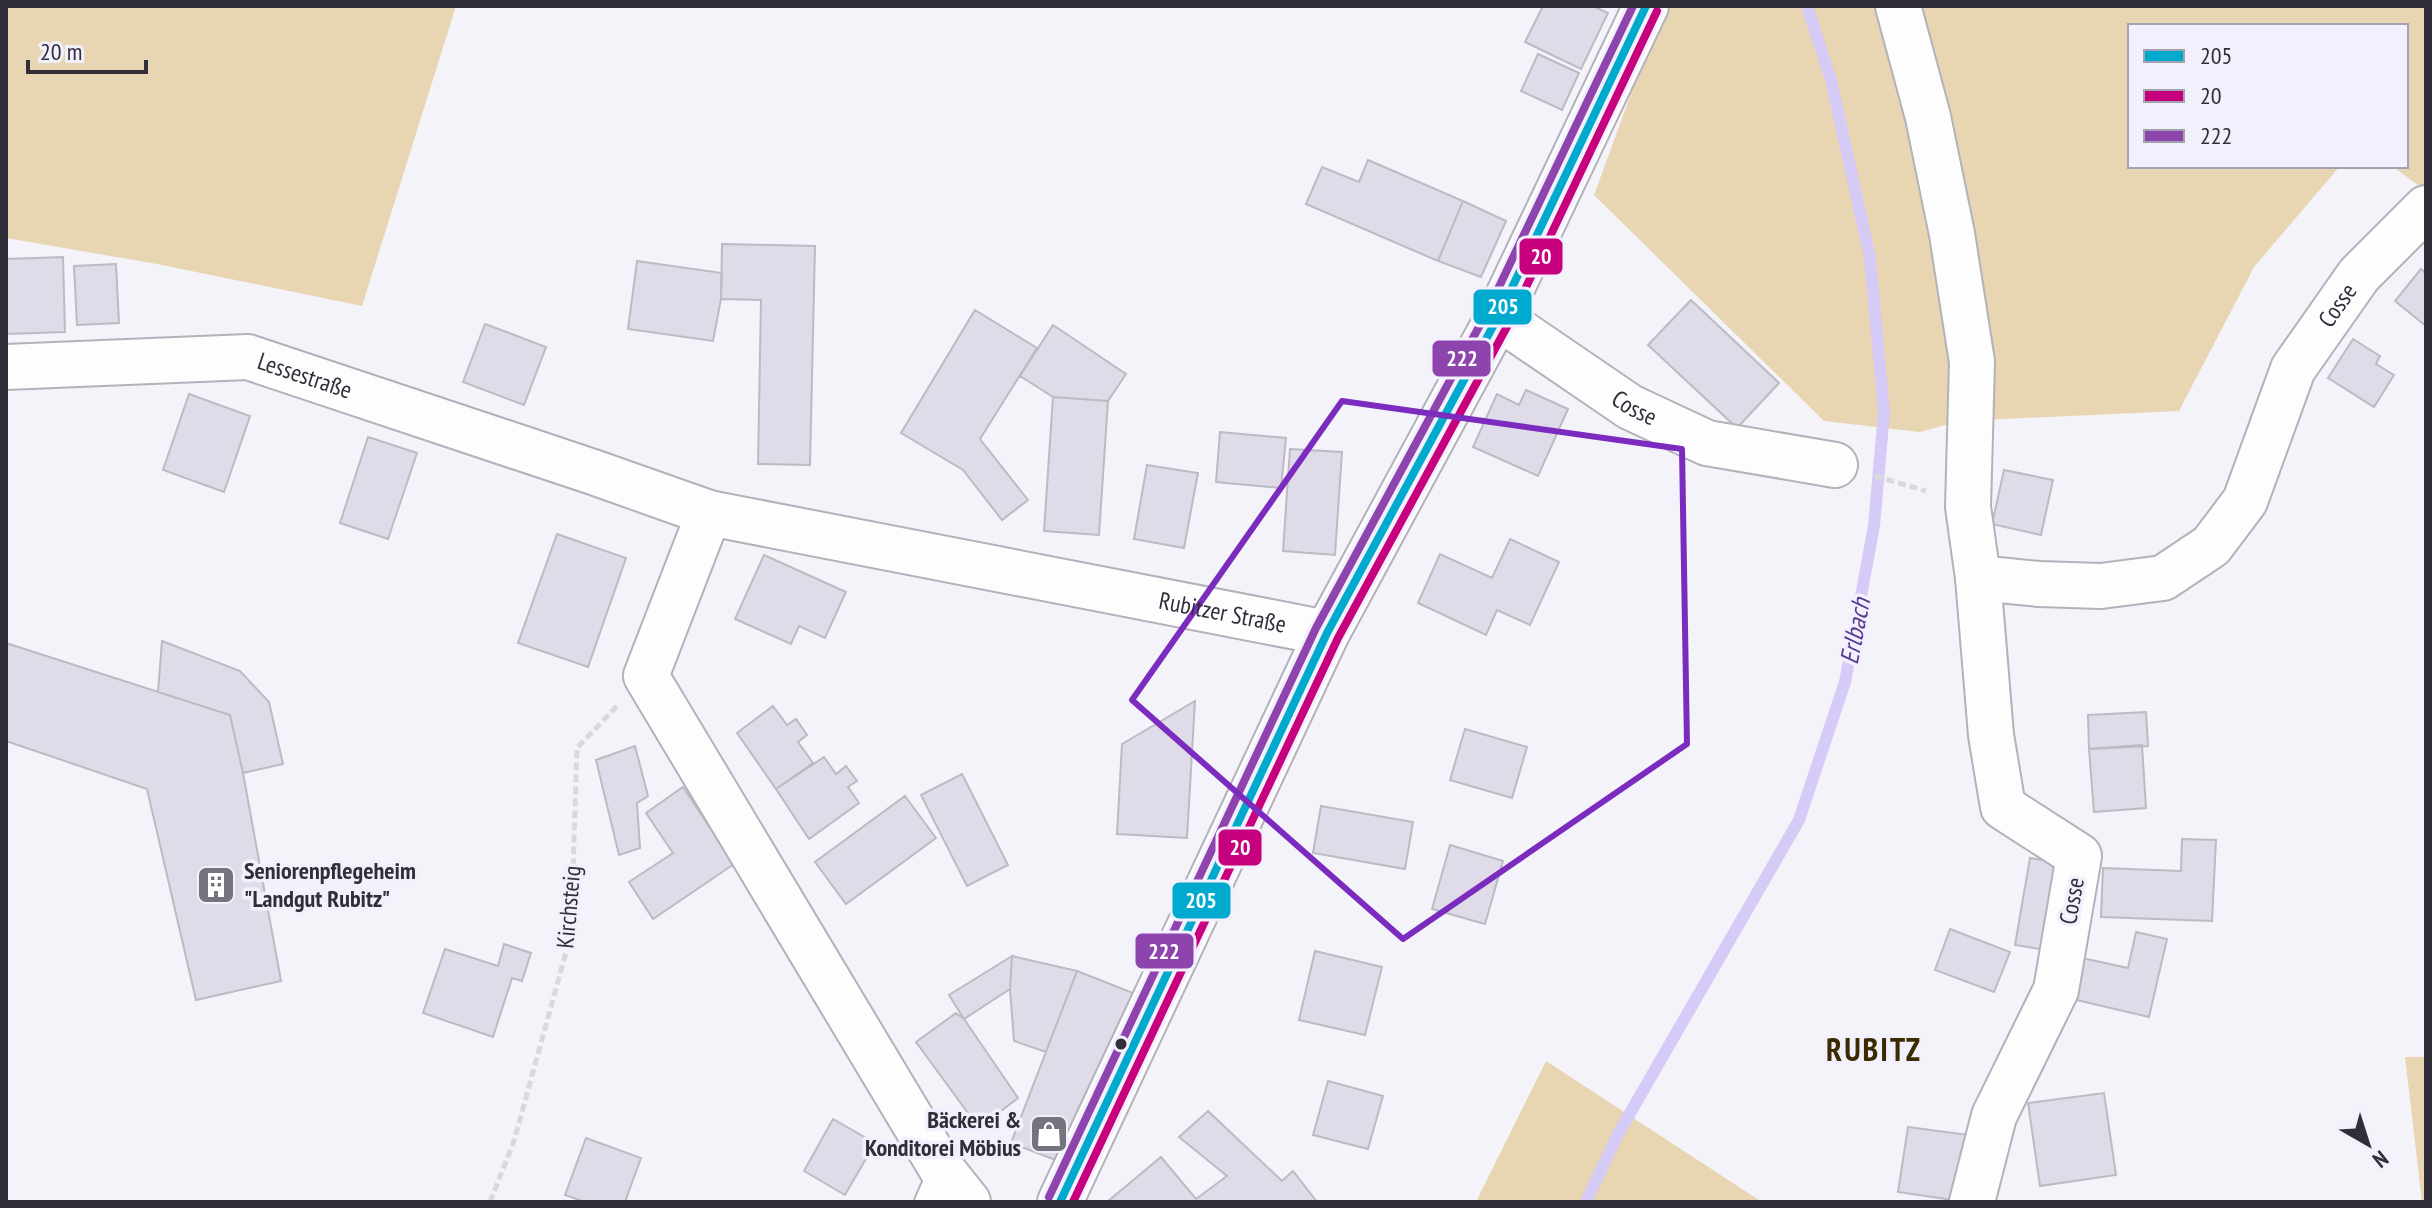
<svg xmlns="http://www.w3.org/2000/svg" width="2432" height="1208" viewBox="0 0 2432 1208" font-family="'PT Sans Narrow',sans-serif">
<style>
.green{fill:#e8d6b2}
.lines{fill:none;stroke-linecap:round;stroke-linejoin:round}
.stream{stroke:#d6caf7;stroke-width:12}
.building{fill:#dfdbe8;stroke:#bcbac2;stroke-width:2}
.lane-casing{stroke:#b3b1ba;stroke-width:26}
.street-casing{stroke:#b3b1ba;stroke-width:48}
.secondary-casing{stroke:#b3b1ba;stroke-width:48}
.path{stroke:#d9d9db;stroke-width:5;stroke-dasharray:8 4;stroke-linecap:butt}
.lane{stroke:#fdfdfe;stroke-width:22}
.street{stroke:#fdfdfe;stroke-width:44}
.secondary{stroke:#fdfdfe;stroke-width:44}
.bus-1-casing{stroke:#f3f0fd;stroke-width:14}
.bus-2-casing{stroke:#f3f0fd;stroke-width:14}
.bus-3-casing{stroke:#f3f0fd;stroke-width:14}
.bus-1{stroke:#00a9ce;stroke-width:8}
.bus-2{stroke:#c7007e;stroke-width:8}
.bus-3{stroke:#8e44ad;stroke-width:8}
.marked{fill:none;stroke:#7b2cbf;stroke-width:6;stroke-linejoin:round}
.bus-dot{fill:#312e3a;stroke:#f3f0fd;stroke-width:3}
.labels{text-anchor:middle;stroke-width:7;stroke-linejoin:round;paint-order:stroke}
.street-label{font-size:24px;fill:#312e3a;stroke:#f3f0fd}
.poi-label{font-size:24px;font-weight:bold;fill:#312e3a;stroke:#f3f0fd;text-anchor:start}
.water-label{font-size:26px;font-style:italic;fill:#593991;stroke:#f3f0fd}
.district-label{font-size:32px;font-weight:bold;letter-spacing:2px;fill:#3b2b01;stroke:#f3f0fd}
.line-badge{stroke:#f3f0fd;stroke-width:3}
.badge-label{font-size:22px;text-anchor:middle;font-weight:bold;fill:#fff}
</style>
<rect width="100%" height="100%" fill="#f4f3fa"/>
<path class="green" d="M6,6h450l-94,300 -205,-42 -151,-26z
M1663,6h763v185l-34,-25h14v-140h-276v140h210l-86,101 -75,144 -219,10 -40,11 -96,-11 -230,-226z
M2405,1057h21v145h-4z
M1546,1061l216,141h-286z"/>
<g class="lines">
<path class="stream" d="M1586,1202l32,-68 181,-314 46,-138 29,-156 10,-113 -14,-155 -39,-178 -24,-74"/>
</g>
<path class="building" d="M1543,6h50l15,7 -27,56 -56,-27z
M1538,54l41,19 -17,37 -41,-19z
M1368,160l95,41 -25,60 -132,-57 16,-37 37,15z
M1463,201l43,20 -25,56 -43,-16z
M722,244l93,2 -5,219 -52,-1 3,-164 -40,-1z
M63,257l2,75 -59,2v-75z
M637,261l85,12 -1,26 -8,42 -85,-12z
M116,264l3,59 -42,2 -3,-59z
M2421,269l5,4v53l-31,-25z
M1691,300l88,83 -42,45 -89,-83z
M975,310l62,38 -57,91 48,61 -26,20 -39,-50 -62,-37z
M485,324l61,23 -22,58 -61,-23z
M1053,325l73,49 -18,27 -55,-4 -33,-21z
M2353,339l27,17 -4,8 18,11 -20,32 -46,-29z
M1526,390l42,19 -30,67 -65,-29 24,-53 22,11z
M189,394l61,22 -26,76 -61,-22z
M1053,397l55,4 -9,134 -55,-4z
M1220,432l66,6 -5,50 -65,-6z
M368,437l49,16 -29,86 -48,-16z
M1290,449l52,3 -7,103 -52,-4z
M1147,465l51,8 -14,75 -50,-9z
M2004,470l49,10 -12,55 -49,-11z
M557,534l69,24 -38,109 -70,-24z
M1510,539l49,23 -29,63 -33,-15 -11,25 -68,-32 22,-49 52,24z
M764,555l82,37 -21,46 -26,-12 -8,18 -56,-25z
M162,641l78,30 29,31 14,62 -40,9 -13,-58 -72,-23z
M6,643l224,72 13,58 38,208 -85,19 -49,-211 -141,-48z
M1195,701l-8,137 -70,-4 5,-90z
M773,706l14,19 9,-6 11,16 -9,7 15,21 -37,26 -39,-56z
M2146,712l2,34 -59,3 -1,-34z
M1465,729l62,18 -15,51 -62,-18z
M2142,745l4,63 -52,4 -5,-63z
M635,746l13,50 -11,7 3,45 -21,7 -23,-95z
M824,757l12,17 10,-8 11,15 -9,6 11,16 -50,36 -33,-50z
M962,774l46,91 -41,21 -46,-91z
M683,787l51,77 -81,55 -24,-37 44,-29 -27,-40z
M905,796l31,42 -90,66 -31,-42z
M1321,806l92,16 -8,47 -92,-16z
M2182,839l34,1 -4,81 -111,-4 2,-49 78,3z
M1450,845l53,16 -18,63 -53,-15z
M2030,858l32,5 -15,87 -32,-5z
M1950,929l60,23 -16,40 -59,-22z
M2136,932l31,7 -18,78 -77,-18 10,-41 46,10z
M504,944l27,9 -9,28 -10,-3 -19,59 -70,-24 22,-64 53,17z
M1315,951l67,16 -17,68 -66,-15z
M1012,956l-2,33 -46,30 -15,-24z
M1012,956l65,15 -31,81 -32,-11 -4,-52z
M1077,971l56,22 -67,171 -55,-21z
M956,1013l8,6 54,79 -39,30 -63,-86z
M1328,1081l55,15 -15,53 -55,-14z
M2104,1093l12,82 -76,11 -12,-83z
M1208,1111l74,70 11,-10 24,31h-210l54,-45 35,42 31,-23 -48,-39z
M833,1119l42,24 -30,52 -41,-24z
M1908,1127l61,8 -9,66 -62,-9z
M586,1138l55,20 -16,44h-40l-20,-7z"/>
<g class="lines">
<defs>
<path id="lane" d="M926,1202l15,-34"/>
<g id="street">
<path d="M1898,6l30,111 24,117 20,128 -4,145 10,71 13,157 12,72 76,49 -23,134 -62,126 -22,86"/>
<path id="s1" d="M1498,317l132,90 77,36 128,22"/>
<path id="s2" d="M6,367l242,-10 345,115 116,41 618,120"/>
<path d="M709,513l-63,163 295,492 27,34"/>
<path id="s3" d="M1978,578l61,6 62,2 62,-8 48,-32 34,-45 48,-132 66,-94 67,-67"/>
</g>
<path id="secondary" d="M1060,1202l267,-569 171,-316 148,-311"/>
</defs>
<use href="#lane" class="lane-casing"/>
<use href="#street" class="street-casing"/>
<use href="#secondary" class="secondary-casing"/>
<path class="path" d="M1875,476l51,15
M490,1202l24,-61 57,-207 6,-186 40,-42"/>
<use href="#lane" class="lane"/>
<use href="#street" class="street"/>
<use href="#secondary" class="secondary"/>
<defs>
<path id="bus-1" d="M1060,1202l267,-569 171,-316 148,-311"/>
<path id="bus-2" d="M1073,1202l265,-564 171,-315 148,-312"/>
<path id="bus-3" d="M1049,1197l267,-569 171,-316 146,-306"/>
</defs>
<use href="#bus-1" class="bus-1-casing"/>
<use href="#bus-2" class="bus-2-casing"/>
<use href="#bus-3" class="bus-3-casing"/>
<use href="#bus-1" class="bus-1"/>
<use href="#bus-2" class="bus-2"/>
<use href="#bus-3" class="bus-3"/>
</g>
<path class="marked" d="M1342,401l340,48 5,295 -284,195 -271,-239z"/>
<defs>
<symbol id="building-square" viewBox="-11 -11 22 22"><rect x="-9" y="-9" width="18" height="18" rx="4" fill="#75737d" stroke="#f3f0fd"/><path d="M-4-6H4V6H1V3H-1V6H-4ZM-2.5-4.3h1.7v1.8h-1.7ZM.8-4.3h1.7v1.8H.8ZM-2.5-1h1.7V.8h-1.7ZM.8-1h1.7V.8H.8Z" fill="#fff"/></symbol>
<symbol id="shop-square" viewBox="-11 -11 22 22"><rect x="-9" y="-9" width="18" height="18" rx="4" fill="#75737d" stroke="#f3f0fd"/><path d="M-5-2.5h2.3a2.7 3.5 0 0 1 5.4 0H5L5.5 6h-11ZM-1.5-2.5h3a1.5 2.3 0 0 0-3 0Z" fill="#fff"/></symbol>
</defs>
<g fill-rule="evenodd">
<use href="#building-square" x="194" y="863" width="44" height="44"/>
<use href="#shop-square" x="1027" y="1112" width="44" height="44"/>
</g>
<circle class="bus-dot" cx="1121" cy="1044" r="7"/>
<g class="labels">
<g class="street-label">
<text dy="8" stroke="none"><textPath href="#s3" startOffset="518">Cosse</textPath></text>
<text dy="8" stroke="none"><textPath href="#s2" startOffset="302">Lessestraße</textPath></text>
<text dy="8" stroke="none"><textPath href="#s1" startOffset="164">Cosse</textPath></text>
<text dy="8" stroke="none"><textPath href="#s2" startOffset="1252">Rubitzer Straße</textPath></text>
<text transform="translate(2072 901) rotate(-80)" y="8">Cosse</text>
<text transform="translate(569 907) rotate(-85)" y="8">Kirchsteig</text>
</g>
<g class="poi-label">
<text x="244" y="879">Seniorenpflegeheim<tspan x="244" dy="28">"Landgut Rubitz"</tspan></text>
<text x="1021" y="1128" text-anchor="end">Bäckerei &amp;<tspan x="1021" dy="28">Konditorei Möbius</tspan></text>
</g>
<g class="water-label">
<text transform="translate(1855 631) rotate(-79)" y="9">Erlbach</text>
</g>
<g class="district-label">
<text x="1874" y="1061">RUBITZ</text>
</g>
</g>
<g class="line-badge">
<rect x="1518" y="237" width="46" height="39" rx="8" fill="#c7007e"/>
<rect x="1472" y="288" width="61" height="38" rx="8" fill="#00a9ce"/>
<rect x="1431" y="339" width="61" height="39" rx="8" fill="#8e44ad"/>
<rect x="1217" y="828" width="46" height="39" rx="8" fill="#c7007e"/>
<rect x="1171" y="881" width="61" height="39" rx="8" fill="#00a9ce"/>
<rect x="1134" y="932" width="61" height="38" rx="8" fill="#8e44ad"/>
</g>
<g class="badge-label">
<text x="1541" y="264">20</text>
<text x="1503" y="314">205</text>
<text x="1462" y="366">222</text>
<text x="1240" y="855">20</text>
<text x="1201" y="908">205</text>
<text x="1164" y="959">222</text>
</g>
<rect width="2432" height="1208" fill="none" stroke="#312e3a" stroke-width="16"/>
<rect x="2128" y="24" width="280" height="144" fill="#f3f0fd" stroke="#a5a2af" stroke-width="2"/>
<rect x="2144" y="50" width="40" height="12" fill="#00a9ce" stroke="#a5a2af" stroke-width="2"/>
<text x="2200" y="64" font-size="24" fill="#312e3a">205</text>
<rect x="2144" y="90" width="40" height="12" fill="#c7007e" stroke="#a5a2af" stroke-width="2"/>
<text x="2200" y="104" font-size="24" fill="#312e3a">20</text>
<rect x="2144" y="130" width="40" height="12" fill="#8e44ad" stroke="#a5a2af" stroke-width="2"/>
<text x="2200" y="144" font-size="24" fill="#312e3a">222</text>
<g transform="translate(2368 1144) rotate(141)" stroke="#f3f0fd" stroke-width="6" paint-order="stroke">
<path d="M0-6L14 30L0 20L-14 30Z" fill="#312e3a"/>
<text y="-12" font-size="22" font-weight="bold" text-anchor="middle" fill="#312e3a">N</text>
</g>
<path d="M28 60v12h118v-12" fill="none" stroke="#312e3a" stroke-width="4"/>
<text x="40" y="60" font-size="24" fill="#312e3a" stroke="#f3f0fd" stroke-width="6" paint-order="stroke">20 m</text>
</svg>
